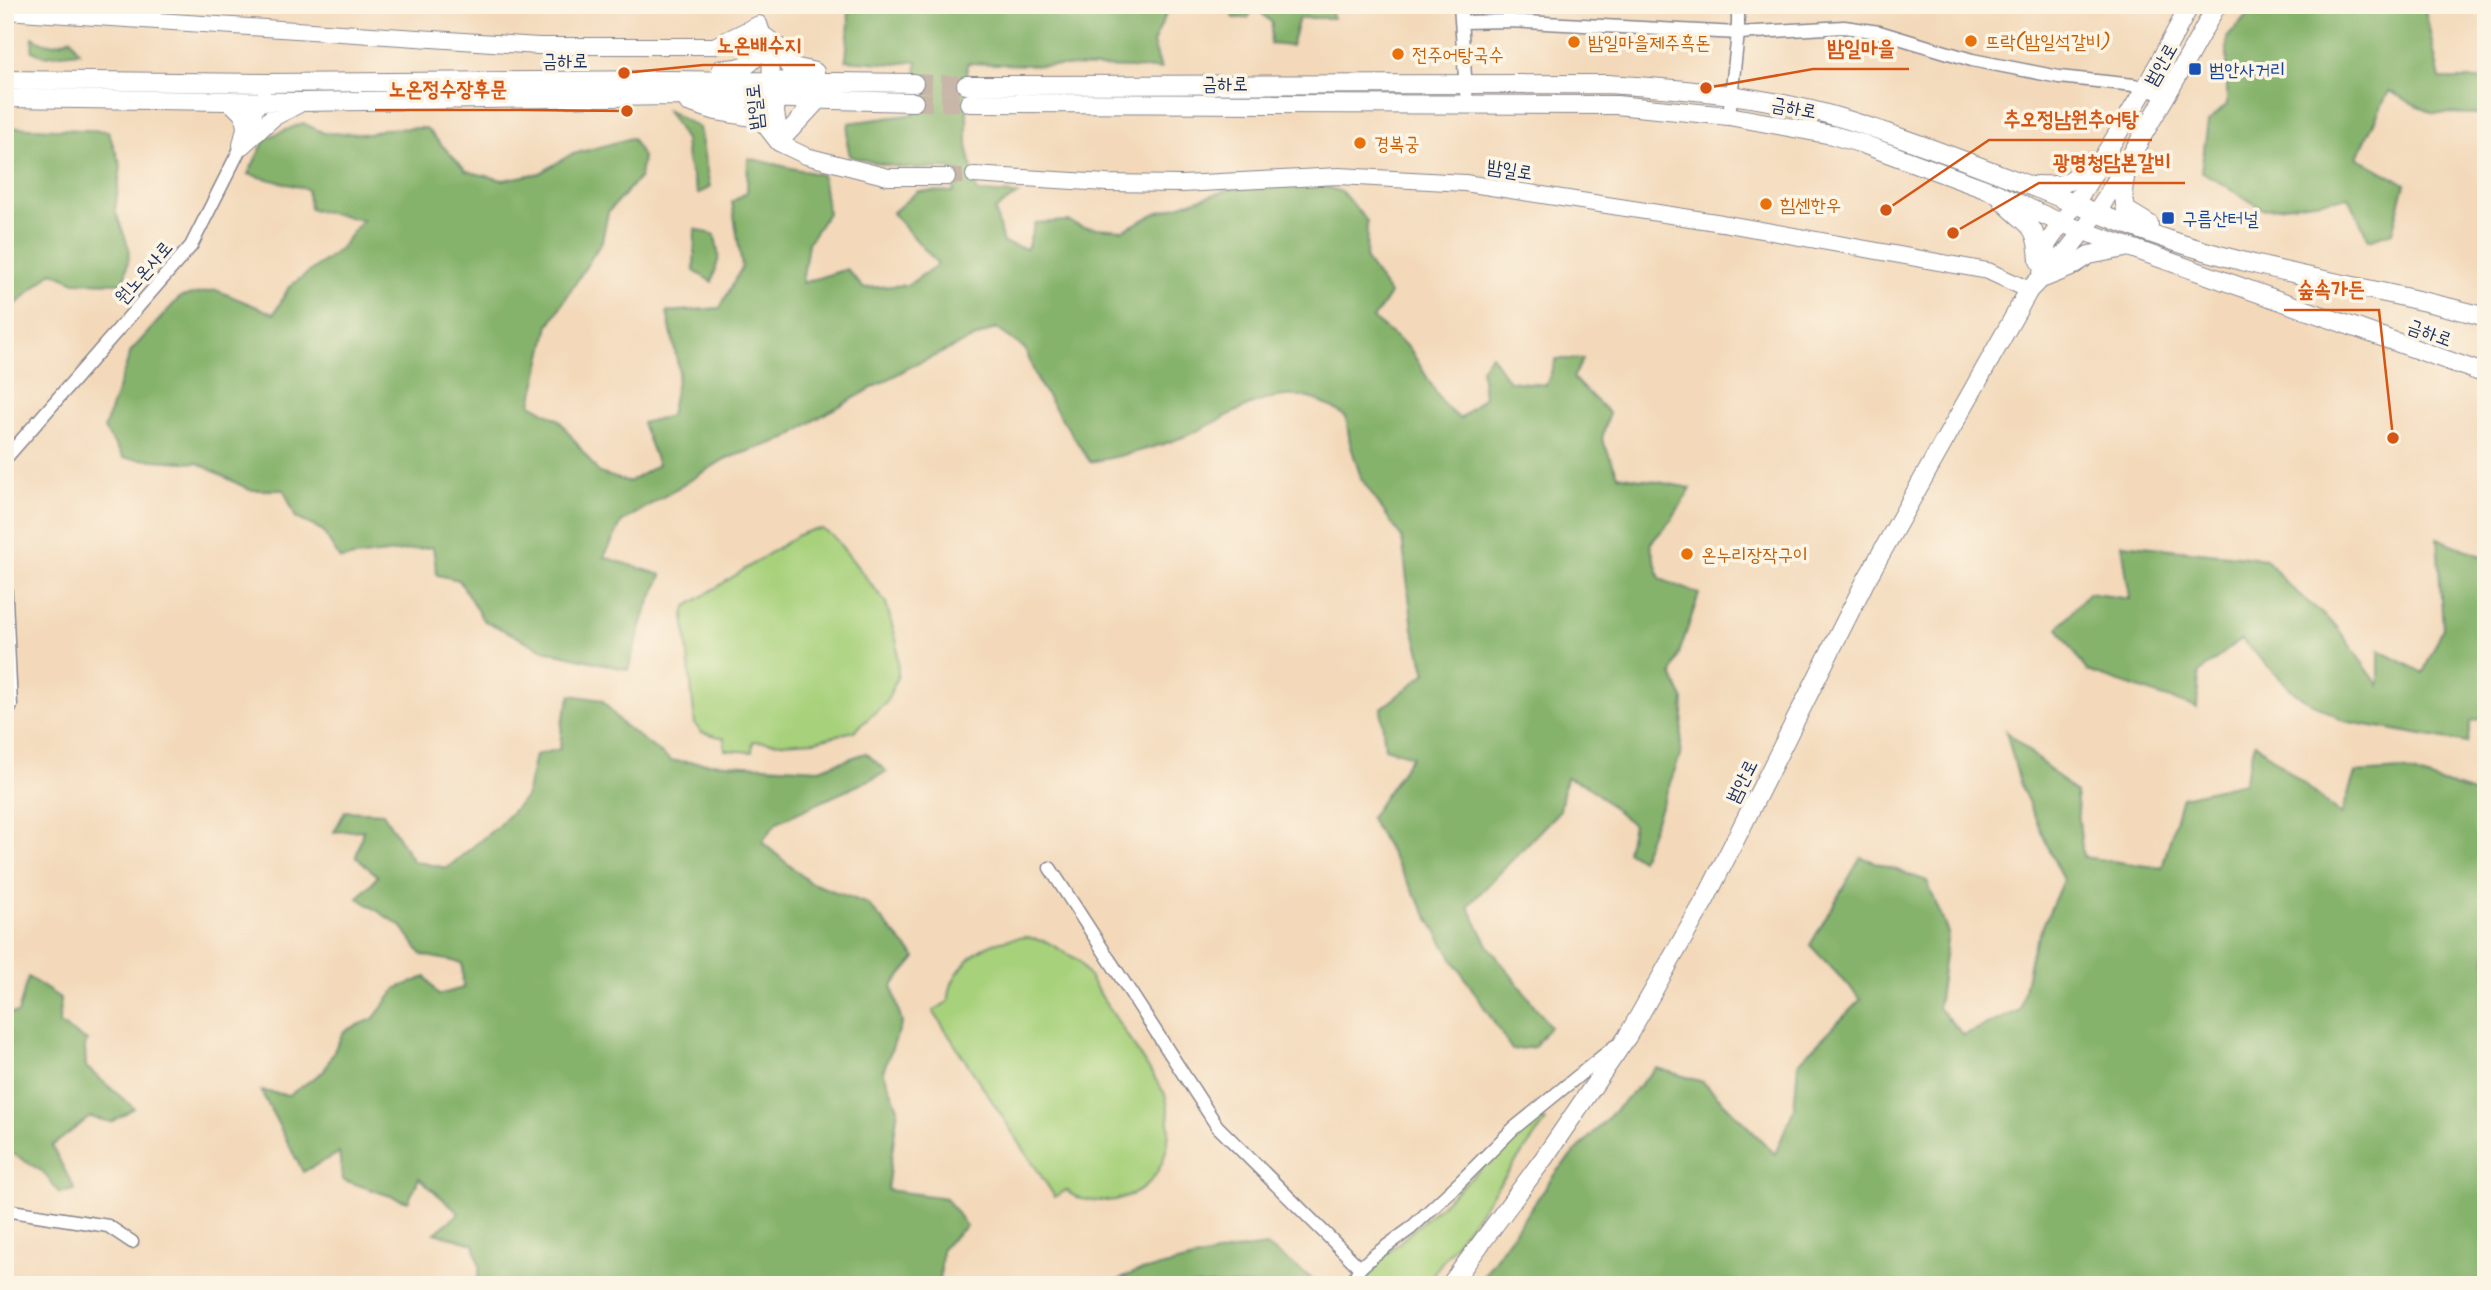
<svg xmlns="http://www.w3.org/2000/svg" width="2491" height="1290" viewBox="0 0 2491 1290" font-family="Kalam,'Poor Story',sans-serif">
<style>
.green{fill:#a8d17c;stroke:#62806d;stroke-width:2}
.forest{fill:#86b36c;stroke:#507165;stroke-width:2}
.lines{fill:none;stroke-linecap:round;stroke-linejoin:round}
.tertiary-tunnel{stroke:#c8b7a8;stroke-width:16;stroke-dasharray:16 8;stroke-linecap:butt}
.secondary-tunnel{stroke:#c8b7a8;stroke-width:18;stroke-dasharray:18 9;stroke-linecap:butt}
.minor-casing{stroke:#87848c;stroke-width:15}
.tertiary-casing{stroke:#87848c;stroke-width:18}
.secondary-casing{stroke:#87848c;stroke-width:20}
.minor{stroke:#fff;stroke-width:12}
.tertiary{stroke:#fff;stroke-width:16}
.secondary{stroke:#fff;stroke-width:18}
.food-dot{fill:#e8710a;stroke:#fcf5e5;stroke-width:2.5}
.transit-dot{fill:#1a4fb4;stroke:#fcf5e5;stroke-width:2.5}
.labels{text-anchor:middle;stroke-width:7;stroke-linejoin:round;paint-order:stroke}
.food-label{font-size:19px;fill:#c56008;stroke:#fcf5e5;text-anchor:start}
.street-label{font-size:19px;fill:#1b2f5e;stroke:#fcf5e5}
.transit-label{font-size:19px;fill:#164399;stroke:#fcf5e5;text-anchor:start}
.leader{fill:none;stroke:#d45514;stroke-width:2.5}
.callout-dot{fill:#d45514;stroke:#fcf5e5;stroke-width:2.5}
.callout-label{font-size:21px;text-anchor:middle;font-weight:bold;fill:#d45514;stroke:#fcf5e5;stroke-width:7;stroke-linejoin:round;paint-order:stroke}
</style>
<rect width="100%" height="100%" fill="#fcf5e5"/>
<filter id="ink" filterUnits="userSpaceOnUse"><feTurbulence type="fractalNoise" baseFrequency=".0143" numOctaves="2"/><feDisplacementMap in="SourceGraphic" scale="14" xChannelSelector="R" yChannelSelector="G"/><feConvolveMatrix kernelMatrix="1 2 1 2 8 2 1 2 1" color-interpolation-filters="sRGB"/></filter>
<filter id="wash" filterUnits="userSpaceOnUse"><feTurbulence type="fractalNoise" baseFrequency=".00686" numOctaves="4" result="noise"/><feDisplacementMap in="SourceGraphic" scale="28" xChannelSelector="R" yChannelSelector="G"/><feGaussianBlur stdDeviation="1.57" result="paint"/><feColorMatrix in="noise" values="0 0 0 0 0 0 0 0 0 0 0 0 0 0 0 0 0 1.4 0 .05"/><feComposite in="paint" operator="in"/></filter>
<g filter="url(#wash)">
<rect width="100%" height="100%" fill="#f3d9ba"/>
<path class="green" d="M822,529l12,8 52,66 11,40 1,32 -12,28 -32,28 -39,10 -32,2 -30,-2 -1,11 -27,-2 -1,-12 -23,-6 -6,-8 -11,-109 2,-8 112,-72 14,-5z
M1027,937l20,5 31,18 87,134c12,46 -1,103 -59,107 -15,0 -29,0 -40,-11l-11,7 -122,-186 16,-10c-2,-23 24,-51 45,-58 11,-4 22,-5 33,-6z
M1539,1116l7,5 -121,164h-64l19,-25z"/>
<path class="forest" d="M848,5h239l2,3 8,-3h73l-17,38 8,26 -194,-6v82l10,47 41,2 -23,16 8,33 24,6 8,-26 33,-2 15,6 41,3 32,-17 84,-27 75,-3 27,9 25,29 -1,39 24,34 -17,25 37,30 33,55 17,15 24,-22 -3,-29 10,-13 18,26 37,4 10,-26h27l-10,19 36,35 -7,26 16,36 73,13 -19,31 -22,25 10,35 39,15 -27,81 12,25 -4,56 -39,104 -14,-9 6,-26 -46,-40 -21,-8 -6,33 -92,96 20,39 62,81 -16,21 -22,3 -60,-92 -82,-140 42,-62 -27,-8 -4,-39 45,-36 -13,-44 -11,-91 -41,-60 -11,-35 -4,-26c-62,-48 -105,-3 -163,20 -31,12 -61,19 -93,25l-52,-80 -13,-33 -29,-21 -86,39 -94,52 -28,19 -63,21 -103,63 -18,35 58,18 -16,35 -18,60 -84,-20 -61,-30 -24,-40 -22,-5 -4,-28 -93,12 -18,-29 -26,-12 -12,-28h-34l-52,-27 -74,-5 -20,-29 27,-78 49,-54 36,-7 58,24 15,-27 50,-37 23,-30 -52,-11 -3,-20 -59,-15 18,-36 37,-15 21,10 45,1 14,-5 43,-1 40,43 37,9 37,-7 30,-18 62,-17 11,19 -3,20 -32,35 -6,29 -53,84 -18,79 28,16 40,53 30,9 29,-17 -16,-42 28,-7 9,-46 -12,-58 53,-4 22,-41 -10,-65 15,-10 1,-34 74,17 6,38 -20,30 -6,40 45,-14 16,19 45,-3 30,-21 -46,-51 26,-22 36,1 -3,-22 -3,-2c-39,2 -61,-1 -98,-12l-3,-14 2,-19 66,-9 2,-53 -22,3 -49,-4 3,-37z
M1229,5h67l8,8 13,-6h14l2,11h-34l-8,28 -21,-2 2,-21 -17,-16 -7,11h-15z
M2256,5h168l16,74h46v35l-55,-1 -42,-22 -32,66 48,27 -13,48 -23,8 -20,-43 -86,12 -62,-38 7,-49 19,-18v-66z
M33,37c14,10 24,8 38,1l8,14 -35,4 -12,-5z
M667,110l32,18 11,59 -12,7 -11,-33 -2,-21z
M5,127l103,4 13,35 -6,44 15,41 -6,32 -49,-1 -23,-10 -40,36 -7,-2z
M695,229l20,6 4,22 -7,25 -18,-11z
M2437,538l49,20v159l-15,4 -4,22 -123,-22 -48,-27 -55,-55 -42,34 -2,35 -110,-37 -29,-43 30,-35 42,6 -8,-55 144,15 20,24 50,43 43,60v-36l44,23 20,-45z
M571,695l31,5 19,23 50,38 148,8 47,-16 21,19 -110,50 -15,20 47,40 59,22 48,54 -24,28 10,37 -19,48 15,37 -11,82 59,8 20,28 -24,22 -2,37h-423l-1,-3 -40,3 4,-18 -6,-23 -39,-11 24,-20 -40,-35 -11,24 -65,-22 -4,-27 -36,19 -42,-81 28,4 35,-24 20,-40 29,-12 24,-31 29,-11 12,18 25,-7 -1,-25 -40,-8 -20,-28 -44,-29 20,-22 -22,-19 7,-27 -29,2 11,-21 38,2 30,48 34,7 51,-42 28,-29 9,-42 25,-6 2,-27z
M2006,731l70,62 7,64 79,11 20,-71 62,-14 11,-40 86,72 14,-42 48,-3 83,27v488h-1009l80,-114 99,-103 47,14 72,72 19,-45 4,-46 63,-64 -51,-54 51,-88 66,24 21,52 -10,75 26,27 56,-25 12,-59 31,-71 -43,-96z
M28,977l32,21 -1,26 28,17 -2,6 1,20 48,41 -23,14 -21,-5 -38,29 23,44 -16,3 -16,-21 -38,-23v-135l13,-1z
M1267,1246l46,33 2,6h-206l24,-12 101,-23z"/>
</g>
<g filter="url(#ink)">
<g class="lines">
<path class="tertiary-tunnel" d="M947,177l27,-2"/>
<path class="secondary-tunnel" d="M914,83l52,2
M914,102l55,1"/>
<defs>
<path id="minor" d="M1460,5l7,100
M1508,5v16
M1462,22l46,-1 230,12 106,-6 35,5 93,28 87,17 75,8 32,11
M1729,116l9,-83v-28
M5,459l186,-213 51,-101 22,-51
M5,577l6,129 -6,11
M1050,868l167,258 143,142
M5,1210l103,16 24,16
M1350,1285l10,-17 13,-12 37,-27 48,-45 55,-55 102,-83"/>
<path id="tertiary" d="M5,11l534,35h175l45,-22 11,32 1,24 10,64 25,12 82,21h59
M974,175l132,8 75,1 158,-8 126,7 257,40 266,48 41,19"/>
<path id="secondary" d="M721,69c30,0 32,-6 44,-32l12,9 12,20 26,6
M5,80l261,3 401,-3 247,3
M966,85l641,-1c80,5 164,12 241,36 60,19 121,42 180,65 44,17 88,37 133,52 106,37 217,50 325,80
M5,98l297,4 369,-6 243,6
M230,101l14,14 2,13 -4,17
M688,102l28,9 41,7 8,6 14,18 38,-41
M969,103l647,2 113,11 103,19 31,9 133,49 65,30 425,151
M242,145l31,-28 25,-13
M2126,171l-3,20 3,19 23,14
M2037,185c27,2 37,-3 54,-24
M2002,200c25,27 35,20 37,61
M2044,278l25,-10 20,-13 36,-7
M2041,279l6,-35 27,-39 72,-118 44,-82
M1450,1285l94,-127 83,-121 78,-137 160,-318 164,-292 39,-40 29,-37 80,-136 40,-72"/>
</defs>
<use href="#minor" class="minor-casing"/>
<use href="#tertiary" class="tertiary-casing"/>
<use href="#secondary" class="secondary-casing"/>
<use href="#minor" class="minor"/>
<use href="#tertiary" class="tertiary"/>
<use href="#secondary" class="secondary"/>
</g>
</g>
<g class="food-dot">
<circle cx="1971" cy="41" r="7"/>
<circle cx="1574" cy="42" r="7"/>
<circle cx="1398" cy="54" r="7"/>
<circle cx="1360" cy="143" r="7"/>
<circle cx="1766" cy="204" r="7"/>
<circle cx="1687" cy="554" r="7"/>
</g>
<g class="transit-dot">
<rect x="2188" y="62" width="14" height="14" rx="3.5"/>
<rect x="2161" y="211" width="14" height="14" rx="3.5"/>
</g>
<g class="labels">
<g class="food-label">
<text x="1985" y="48">뜨락(밤일석갈비)</text>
<text x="1588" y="49">밤일마을제주흑돈</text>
<text x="1412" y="61">전주어탕국수</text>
<text x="1374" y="150">경복궁</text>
<text x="1780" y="211">힘센한우</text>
<text x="1701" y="561">온누리장작구이</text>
</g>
<g class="street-label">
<text x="565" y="67">금하로</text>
<text transform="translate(2160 64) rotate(-60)" y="7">범안로</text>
<text x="1225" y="90">금하로</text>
<text transform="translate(754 107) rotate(-96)" y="7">밤일로</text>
<text transform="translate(1794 107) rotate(11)" y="7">금하로</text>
<text transform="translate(1510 169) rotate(9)" y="7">밤일로</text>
<text transform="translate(143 272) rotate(-49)" y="7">원노온사로</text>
<text transform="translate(2430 332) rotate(20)" y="7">금하로</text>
<text transform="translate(1741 781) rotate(-63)" y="7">범안로</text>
</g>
<g class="transit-label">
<text x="2209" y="76">범안사거리</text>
<text x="2182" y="225">구름산터널</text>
</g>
</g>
<path class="leader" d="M624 73L703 65H815M1706 88L1813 69H1909M627 111L521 110H375M1886 210L1989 140H2152M1953 233L2039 183H2185M2393 438L2379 310H2284"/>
<g class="callout-dot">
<circle cx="624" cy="73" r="7"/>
<circle cx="1706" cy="88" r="7"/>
<circle cx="627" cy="111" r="7"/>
<circle cx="1886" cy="210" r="7"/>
<circle cx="1953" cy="233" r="7"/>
<circle cx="2393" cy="438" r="7"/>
</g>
<g class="callout-label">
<text x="759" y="52">노온배수지</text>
<text x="1861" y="55">밤일마을</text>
<text x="448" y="96">노온정수장후문</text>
<text x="2071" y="126">추오정남원추어탕</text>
<text x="2112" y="169">광명청담본갈비</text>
<text x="2331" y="296">숲속가든</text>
</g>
<rect width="2491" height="1290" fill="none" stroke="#fcf5e5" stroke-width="28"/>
</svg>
